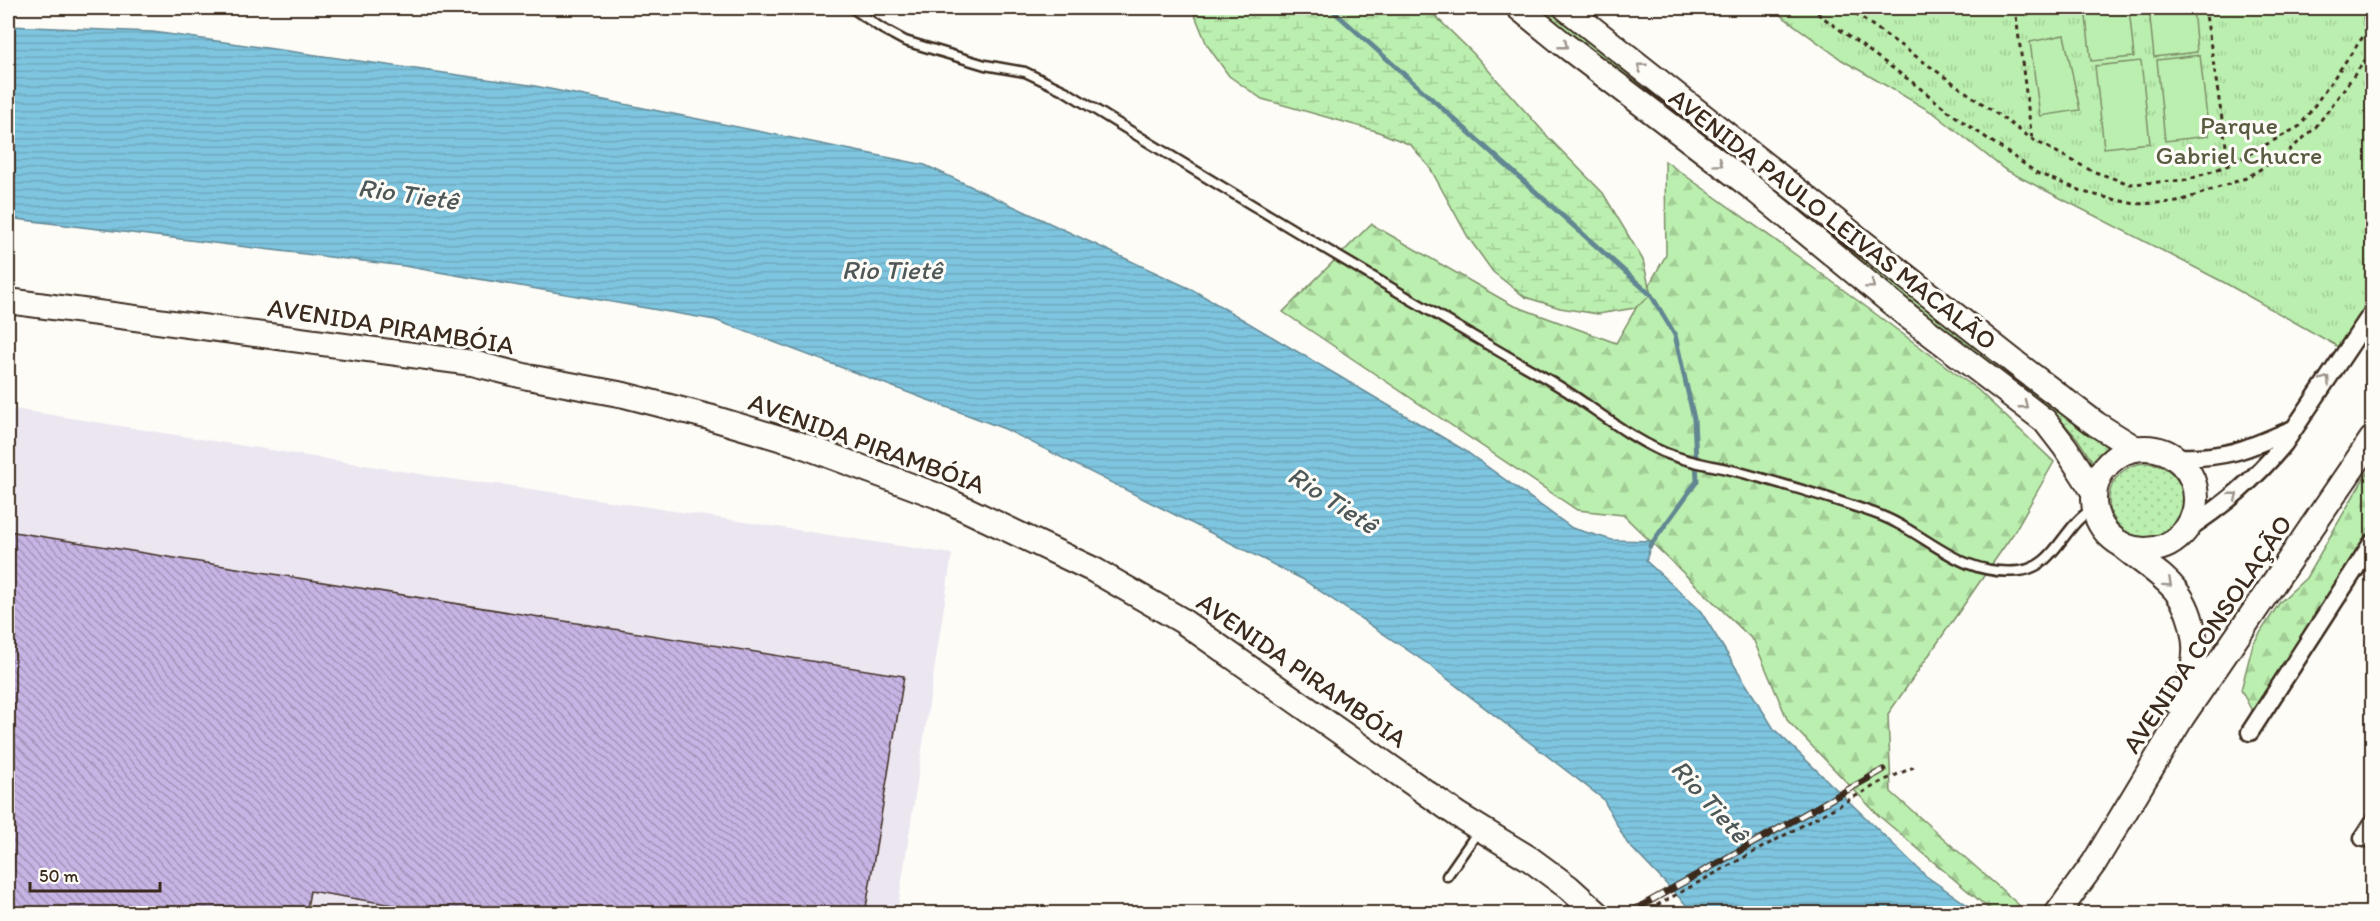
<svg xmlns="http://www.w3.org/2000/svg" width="2380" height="921" viewBox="0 0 2380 921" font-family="Itim,sans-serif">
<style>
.built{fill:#ece6f1}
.grass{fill:url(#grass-dots);stroke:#7b8c66;stroke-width:1.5}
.forest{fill:url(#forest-firs);stroke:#7b8c66;stroke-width:1.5}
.wetland{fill:url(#wetland-marsh);stroke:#7b8c66;stroke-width:1.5}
.park{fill:url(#park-tufts);stroke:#7b8c66;stroke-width:1.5}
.pitch{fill:#bbefaf;stroke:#7b8c66;stroke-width:1.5}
.water{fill:url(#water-rules);stroke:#638792;stroke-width:1.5}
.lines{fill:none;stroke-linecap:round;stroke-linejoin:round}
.stream{stroke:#638792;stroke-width:5}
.building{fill:url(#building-back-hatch);stroke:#3b2a1e;stroke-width:1.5}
.service-casing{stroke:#3b2a1e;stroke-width:13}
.minor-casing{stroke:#3b2a1e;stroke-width:21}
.secondary-casing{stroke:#3b2a1e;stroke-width:28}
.path{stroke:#3b2a1e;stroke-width:3;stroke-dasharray:4.5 4.5;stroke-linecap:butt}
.service{stroke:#fdfcf7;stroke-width:8}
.minor{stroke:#fdfcf7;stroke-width:16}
.secondary{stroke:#fdfcf7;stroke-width:24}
.rail-casing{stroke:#3b2a1e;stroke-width:7}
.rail{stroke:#fdfcf7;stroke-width:4.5;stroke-dasharray:14;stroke-linecap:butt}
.oneway{stroke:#9c938a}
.labels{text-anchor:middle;stroke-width:6;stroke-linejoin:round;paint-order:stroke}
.park-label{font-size:26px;fill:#5b5b42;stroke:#fdfcf7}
.street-label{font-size:26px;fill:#3b2a1e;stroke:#fdfcf7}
.water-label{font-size:27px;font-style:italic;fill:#4f5858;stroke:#fdfcf7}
</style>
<defs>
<pattern id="grass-dots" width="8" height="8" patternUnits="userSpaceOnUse" patternTransform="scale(1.5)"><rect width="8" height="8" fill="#bbefaf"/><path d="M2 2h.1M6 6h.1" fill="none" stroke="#a2cd96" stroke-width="1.8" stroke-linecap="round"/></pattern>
<pattern id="forest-firs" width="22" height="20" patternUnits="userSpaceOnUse" patternTransform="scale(1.5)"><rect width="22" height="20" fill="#bbefaf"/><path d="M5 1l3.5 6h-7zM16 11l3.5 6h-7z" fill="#a2cd96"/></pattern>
<pattern id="wetland-marsh" width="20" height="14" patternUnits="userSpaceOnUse" patternTransform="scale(1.5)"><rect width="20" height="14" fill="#bbefaf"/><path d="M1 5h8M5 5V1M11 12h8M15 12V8" fill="none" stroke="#a2cd96"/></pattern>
<pattern id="park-tufts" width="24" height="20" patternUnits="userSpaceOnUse" patternTransform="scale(1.5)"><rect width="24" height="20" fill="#bbefaf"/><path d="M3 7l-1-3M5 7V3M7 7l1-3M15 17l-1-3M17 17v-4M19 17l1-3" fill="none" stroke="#a2cd96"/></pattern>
<pattern id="water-rules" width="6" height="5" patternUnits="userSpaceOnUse" patternTransform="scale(1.5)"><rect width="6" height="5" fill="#7ec5df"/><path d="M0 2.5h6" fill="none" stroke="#6ea9bf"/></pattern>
<pattern id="building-back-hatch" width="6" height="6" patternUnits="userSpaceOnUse" patternTransform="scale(1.5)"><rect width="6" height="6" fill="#c6b4e4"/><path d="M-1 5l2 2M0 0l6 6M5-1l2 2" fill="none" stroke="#a293b8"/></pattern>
</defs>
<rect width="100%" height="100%" fill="#fdfcf7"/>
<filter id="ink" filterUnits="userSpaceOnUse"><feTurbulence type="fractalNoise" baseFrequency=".0167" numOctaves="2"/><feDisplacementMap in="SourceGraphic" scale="12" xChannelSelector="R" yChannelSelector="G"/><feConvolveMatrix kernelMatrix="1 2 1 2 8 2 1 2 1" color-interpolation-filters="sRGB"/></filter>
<g filter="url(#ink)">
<path class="built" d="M8,408l455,73 42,4 447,69 -55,359h-889z"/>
<path class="grass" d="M1538,8h13l508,398 51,44 -15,16 -18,-28 -19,-21z
M2109 500a37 37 0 1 1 74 0a37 37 0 1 1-74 0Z"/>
<path class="forest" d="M1665,161l138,99 175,130 76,72 -41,72 -125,180 3,78 128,113 -6,8h-19l-116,-98 -90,-94 -34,-80 -131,-126 -46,-5 -294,-198 88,-88 141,81 104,38 50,-88z
M2372,468v62l-120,181 -11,-21 12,-46 27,-42 26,-24 59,-102z"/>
<path class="wetland" d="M1192,8h235l46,45 76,85 54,55 40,67 8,35 -16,13 -37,6 -38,-6 -35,-11 -32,-25 -25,-35 -38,-69 -19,-23 -35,-14 -114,-32 -33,-23 -22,-31z"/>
<path class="park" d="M1771,8h601v297l-30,44 -117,-66 -221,-114 -69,-55 -93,-54z"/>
<path class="pitch" d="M2085,8h44l5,49 -43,4z
M2149,8h44l4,44 -43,5z
M2064,35l16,75 -40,6 -10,-74z
M2200,55l9,81 -44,5 -8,-81z
M2141,61l9,82 -46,5 -9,-82z"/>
<path class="water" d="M8,26l145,6 377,53 395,80 268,125 271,160 108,78 40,12 40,1 -6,20 54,49 74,119 152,147 53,37h-285l-67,-70 -24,-44 -175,-135 -126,-85 -297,-150 -290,-109 -311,-54 -396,-48z"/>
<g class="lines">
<path class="stream" d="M1330,8l321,287 24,40 19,84 3,62 -47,65"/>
</g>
<path class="building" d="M8,531l896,145 -39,238h-419l-136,-23 -4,23h-298z"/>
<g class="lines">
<defs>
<path id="service" d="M852,8l29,20 24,13 80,24 40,7 40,19c144,89 290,176 437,262 22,13 45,25 66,39 31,20 61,45 95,60 26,11 54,14 80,21 44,12 88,25 131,40 54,19 83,64 145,58 38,-4 45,-49 75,-62
M1447,876l32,-46"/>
<path id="minor" d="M2175,457c52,2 72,-8 118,-28
M2186,530c40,-26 68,-50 98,-86l88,-131
M2250,732l122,-189
M2363,838l9,-14"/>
<path id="secondary" d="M1519,8l43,35 188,143 159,131 136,104 20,26 29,45
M1566,8l452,357 78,59 40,25
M8,301l464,62 56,14 96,18 85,22 87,26 142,53 156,74 87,50 277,195 72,44 38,28 30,27
M2094 499a51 51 0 1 1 102 0a51 51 0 1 1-102 0Z
M2125,548c36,29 62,39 69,88 2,11 1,26 -2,37 -4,10 -11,20 -16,29
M2057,914l37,-51 88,-146 190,-278"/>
</defs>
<use href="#service" class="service-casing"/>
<use href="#minor" class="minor-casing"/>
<use href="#secondary" class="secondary-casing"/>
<path class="path" d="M1810,8l106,77 36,29 85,59 50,20 48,11 42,-2 69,-24 39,-24 30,-26 57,-77
M1848,8l184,131 60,32 38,13 57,-4 42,-15 71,-39 72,-102
M2015,8l17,131
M2205,8l24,157
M2363,8l3,24
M1641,914l244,-134 29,-13"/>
<use href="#service" class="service"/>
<use href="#minor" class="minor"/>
<use href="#secondary" class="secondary"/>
<defs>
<path id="rail" d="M1627,914l256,-144"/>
</defs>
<use href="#rail" class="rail-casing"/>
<use href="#rail" class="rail"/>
</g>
<defs><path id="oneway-chevron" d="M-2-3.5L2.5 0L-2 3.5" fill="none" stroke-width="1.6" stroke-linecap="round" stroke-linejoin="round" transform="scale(1.5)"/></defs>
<g class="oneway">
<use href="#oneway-chevron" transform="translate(1564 45) rotate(38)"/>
<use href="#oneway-chevron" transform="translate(1641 67) rotate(-141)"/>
<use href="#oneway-chevron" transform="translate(1719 163) rotate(37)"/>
<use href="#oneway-chevron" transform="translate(1871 285) rotate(39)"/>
<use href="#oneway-chevron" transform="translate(2326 380) rotate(-55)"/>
<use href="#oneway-chevron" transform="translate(2024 405) rotate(38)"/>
<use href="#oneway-chevron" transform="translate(2234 496) rotate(-39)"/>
<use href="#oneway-chevron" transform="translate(2168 583) rotate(42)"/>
</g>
</g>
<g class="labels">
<g class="park-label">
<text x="2239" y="134">Parque<tspan x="2239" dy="30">Gabriel Chucre</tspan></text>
</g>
<g class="street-label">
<text transform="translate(1833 219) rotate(38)" y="9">AVENIDA PAULO LEIVAS MACALÃO</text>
<text transform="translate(391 326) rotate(9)" y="9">AVENIDA PIRAMBÓIA</text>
<text transform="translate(867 443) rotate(20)" y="9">AVENIDA PIRAMBÓIA</text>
<text transform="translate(2207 634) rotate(-56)" y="9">AVENIDA CONSOLAÇÃO</text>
<text transform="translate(1302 670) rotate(35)" y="9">AVENIDA PIRAMBÓIA</text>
</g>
<g class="water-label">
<text transform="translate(408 194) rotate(8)" y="9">Rio Tietê</text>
<text x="892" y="279">Rio Tietê</text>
<text transform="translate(1333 500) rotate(33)" y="9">Rio Tietê</text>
<text transform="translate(1710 801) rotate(48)" y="9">Rio Tietê</text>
</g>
</g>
<rect width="2380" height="921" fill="none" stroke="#fdfcf7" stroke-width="30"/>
<rect x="15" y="15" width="2350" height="891" fill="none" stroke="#3b2a1e" stroke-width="2" filter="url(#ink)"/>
<path d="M30 882v9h130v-9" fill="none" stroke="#3b2a1e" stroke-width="3"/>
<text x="39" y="882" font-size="18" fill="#3b2a1e" stroke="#fdfcf7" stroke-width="4.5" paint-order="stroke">50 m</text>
</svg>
